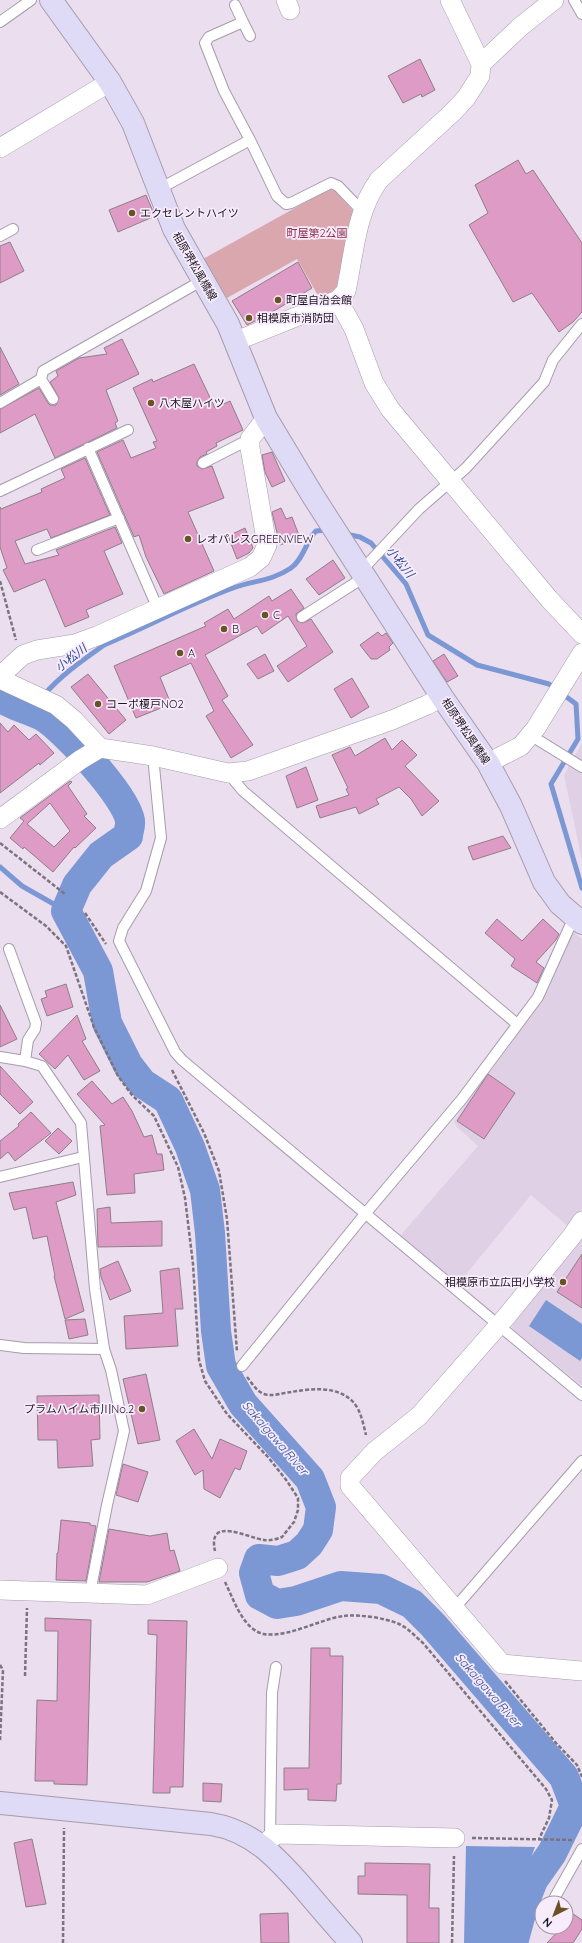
<svg xmlns="http://www.w3.org/2000/svg" width="582" height="1943" viewBox="0 0 582 1943" font-family="Quicksand,'Noto Sans JP',sans-serif">
<style>
.built{fill:#e0d0e6}
.green{fill:#dba7af}
.water{fill:#7b97d4}
.lines{fill:none;stroke-linecap:round;stroke-linejoin:round}
.stream{stroke:#7b97d4;stroke-width:5}
.river{stroke:#7b97d4;stroke-width:30}
.building{fill:#de9bc5;stroke:#8f7e88;fill-rule:evenodd}
.lane-casing{stroke:#a69cab;stroke-width:12}
.street-casing{stroke:#a69cab;stroke-width:20}
.secondary-casing{stroke:#a69cab;stroke-width:24}
.path{stroke:#7b737e;stroke-width:2.5;stroke-dasharray:4 2;stroke-linecap:butt}
.lane{stroke:#fff;stroke-width:10}
.street{stroke:#fff;stroke-width:19}
.secondary{stroke:#dfdaf5;stroke-width:22}
.poi-dot{fill:#695323;stroke:#f7ebfc;stroke-width:1.5}
.labels{text-anchor:middle;stroke-width:3.5;stroke-linejoin:round;paint-order:stroke}
.poi-label{font-size:11px;fill:#1c181e;stroke:#f7ebfc;text-anchor:start}
.park-label{font-size:11px;fill:#8a2e46;stroke:#f7ebfc}
.street-label{font-size:11px;fill:#1c181e;stroke:#f7ebfc}
.water-label{font-size:12px;font-style:italic;fill:#2e4c96;stroke:#f7ebfc}
</style>
<rect width="100%" height="100%" fill="#eadeef"/>
<path class="built" d="M582,743v117l-18,-85z
M573,932l9,7v270l-13,18 -38,-32 -73,89 -58,-48 78,-90 -21,-19 -3,-5 4,-7 87,-118z
M582,1236v150l-70,-58 1,-9z"/>
<path class="green" d="M329,189l6,2 19,21 -15,73 -8,7 -12,5 -22,-38 -70,39 -24,-39z"/>
<path class="water" d="M546,1300l36,24v34l-2,3 -51,-35z
M466,1846l69,1 -36,96h-35z"/>
<g class="lines">
<path class="stream" d="M345,534l15,3 11,6 35,41 22,51 49,30 72,19 27,20 2,35 -27,45 31,104
M44,695c17,-20 39,-35 60,-50 43,-18 85,-41 129,-57 21,-8 37,-6 58,-20 12,-8 15,-27 25,-37l11,-1
M29,712l10,-11
M0,867l22,19 44,25"/>
<path class="river" d="M0,697c14,10 30,12 44,20 21,13 83,80 86,104 1,4 -2,11 -2,15l-27,19 -24,30 -11,26 32,60 9,52 21,42 14,18 26,17 22,47 15,43 5,43 6,98 5,35 22,38 67,75 11,28 -3,23 -9,14 -12,11 -19,6 -19,-2 -5,14 6,22 17,9 19,-3 45,-15 40,3 31,15 21,21 131,152 11,29 -23,47 -19,27 -10,26 -10,37"/>
</g>
<path class="building" d="M420,59l15,31 -13,7 -1,-3 -18,9 -15,-27z
M518,160l8,14 7,-4 49,73v69l-9,10 -14,10 -27,-39 -19,9 -44,-77 19,-12 -13,-28z
M146,195l9,21 -37,16 -9,-22z
M10,242l14,29 -24,12v-37z
M298,262l14,26 -43,26 -22,11 -15,-24z
M122,339l17,35 -33,16 12,31 -3,2 2,5 -62,30 -20,-44 -35,19v-24l39,-21 9,15 2,2h6l3,-7 -9,-16 8,-6 -2,-5 23,-13 28,-4 -3,-6z
M0,347l19,37 -19,11z
M194,364l21,44 15,-7 13,29 -27,13 1,3 -11,6 1,2 -7,3 -3,5v4l5,3 10,-3 12,32 -36,14 26,59 -50,23 -18,-37 -7,-22 -5,2 -37,-85 26,-12 8,18 25,-10 -3,-6 4,-1 -24,-53 19,-9 1,3z
M272,452l13,29 -13,6 -7,-15 -3,-17z
M85,458l25,57 -59,23 -4,-9 -32,12 10,23 34,-9 -3,-5 59,-23 7,16 -18,8 19,43 -37,16 3,7 -24,10 -20,-48 -31,13 -11,-22 4,-2 -7,-21v-40l1,2 41,-17 -1,-3 24,-11 -4,-9z
M281,508l5,11 6,-2 8,21 -20,7 -8,-33z
M245,528l8,20 -4,5 -12,6 -9,-23z
M333,560l12,18 -26,17 -13,-16z
M291,589l13,19 -8,6 1,7 6,2 8,-4 22,33 -45,30 -11,-16 30,-20 -19,-30 -26,18 -5,-8 -52,29 23,41 -6,4 31,45 -22,13 -25,-42 8,-5 -23,-48 -31,14 11,27 -35,14 -22,-52 92,-40 -2,-3 24,-14 6,10 35,-23 3,5z
M378,632l4,4 4,-3 7,10 -4,4 1,3 -13,9h-6l-11,-14z
M265,654l9,17 -16,8 -11,-15z
M444,654l14,22 -11,6 -14,-21z
M88,674l38,46 -17,14 -38,-47z
M352,678l17,29 -18,11 -17,-29z
M0,723l8,9 6,-7 15,15 7,-6 18,19 -14,12 -1,-2 -39,30z
M385,738l7,12 10,-10 15,15 -12,11 34,35 -17,15 -11,-17 -12,-12 -23,12 3,5 -20,10 -3,-7 -36,11 -4,-12 33,-11 -3,-6 2,-1 -16,-33 18,-8 5,9z
M306,767l12,33 -21,8 -11,-32z
M70,781l2,1 -4,4 19,28 -3,2 12,12 -21,20 -1,-1 -21,25 -29,-25 -1,2 -13,-11 14,-17 -4,-3zM50,803l20,28 -16,16 -27,-23z
M503,836l8,12 -38,12 -5,-13z
M497,919l25,22 21,-22 16,15 -3,6 -20,22 8,6 -7,15 -26,-17 4,-7 -30,-26z
M66,984l7,23 -26,9 -6,-17 6,-2 -2,-6z
M0,1005l17,34 -17,8z
M77,1015l9,24 -4,2 18,30 -16,9 -16,-25 -13,14 -16,-15z
M0,1066l33,36 -13,12 -20,-20z
M488,1074l27,19 -31,46 -27,-18z
M92,1081l20,23 11,-7 9,14 12,26 8,-2 5,19h5l2,16 -30,4 1,19 -28,2 -7,-69 5,-1 -28,-31z
M31,1112l20,21 -36,28 -7,-9 -8,7v-18l19,-15 -1,-2z
M58,1128l14,13 -13,13 -14,-13z
M73,1182l3,13 -20,7 28,109 -19,8 -11,-43h1l-8,-40 -14,3 -7,-32 -12,3 -5,-17z
M110,1207l1,16 51,-2v25l-64,1 -1,-38z
M582,1254v54l-25,-16z
M118,1261l13,30 -21,9 -9,-23 -1,-8z
M179,1268l4,41h-8l3,37 -52,3 -2,-33 39,-3 -3,-42z
M85,1319l3,16 -19,4 -4,-19z
M146,1374l14,66 -22,4 -15,-65z
M99,1395l1,44 -9,1 2,26 -35,2 -1,-28h-19l-1,-44z
M194,1429l18,30 8,-20 27,12 -7,19 -5,-2 -15,30 -16,-9 -1,-19 -8,5 -19,-34z
M123,1464l25,8 -10,30 -22,-7z
M61,1520l29,3v2l6,1 -10,55 -30,-1 1,-27h1z
M109,1529l41,7 17,-3 3,18 4,-1 6,21 -33,11h-48z
M45,1618l46,2 -4,165 -33,-1v-3h-19l2,-81 20,1 1,-70h-13z
M148,1620l39,1 -4,166h-13v6h-17l4,-158 -9,-1z
M311,1648h19v8h13l-2,128h-4l-1,17 -28,-1v-11l-24,1v-22h25z
M203,1783l19,1 -1,18 -18,-1z
M32,1839l14,65 -20,3 -12,-64z
M365,1863l65,1 -1,44h10v35h-32v-48l-49,-1v-18h7z
M566,1909l16,11v9l-9,14h-26l15,-16h4z
M288,1913l1,30h-28l-1,-29z"/>
<g class="lines">
<defs>
<path id="lane" d="M574,0l8,14
M235,5l8,17 -34,15 -4,6 19,48 26,49
M0,22l31,-22
M243,22l7,14
M159,189l91,-49 27,56 9,8 5,-1 40,-20 7,3 24,25
M0,236l13,-7
M41,379l12,20
M0,403l41,-24 2,-8 160,-91
M88,448l70,161
M203,463l47,-24
M0,491l128,-61
M37,550l82,-32
M362,570l57,-61 47,-41 78,-86 9,-22 29,-36
M302,617l64,-41
M530,735l52,32
M153,756l8,82 -15,53 -23,37 -4,13 56,111 7,8 400,335
M228,773l15,18 274,233
M9,949l27,74 -1,6 -7,11 -3,21
M0,1057l25,4 17,5 39,57 14,166 9,60 7,21 13,61 -17,74 -17,88
M0,1177l83,-20
M0,1345l24,3 80,1
M242,1366l123,-152 97,-115 76,-102 36,-80
M454,1609l128,-148
M270,1839l2,-146 4,-26
M555,1897l27,-48"/>
<path id="street" d="M286,0l4,10
M450,0l31,64
M0,148l110,-66
M338,300l16,29 20,54 16,26 159,190 33,35
M236,341l102,-41 8,-9c8,-37 10,-80 33,-111l74,-68 13,-14 14,-22 1,-12 39,-37 34,-27
M0,676l23,-21 14,-5 38,-6 22,-8 153,-69 11,-9 6,-13 -17,-97v-9l16,-21
M0,679l56,26 18,15 26,28
M488,763l33,-17 15,-18 46,-75
M0,819l80,-59 20,-12 53,8 75,17 20,-2 144,-51 35,-15 15,-8
M582,1221l-10,15 -66,81 -87,99 -45,36 -24,26v8l152,178 80,7
M0,1590l147,5 71,-27
M264,1846l6,-7 7,-5 178,4"/>
<path id="secondary" d="M51,0l59,82 23,41 41,106 54,95 38,94 47,78 129,201 46,66 23,43 33,76 16,22 22,19
M0,1803l211,21c43,7 68,36 95,67 15,18 30,35 45,52"/>
</defs>
<use href="#lane" class="lane-casing"/>
<use href="#street" class="street-casing"/>
<use href="#secondary" class="secondary-casing"/>
<path class="path" d="M0,581l16,59
M0,843l65,51
M0,892l46,34 20,20 28,81 24,49 14,19 22,21 24,51 7,31 8,66 6,96 6,21 22,33 41,43 19,24 11,17v12l-4,12 -12,15c-5,2 -12,4 -18,3 -16,-2 -57,-25 -49,11
M85,913l21,31
M172,1070l32,63 15,38 8,48 10,133
M247,1377c5,6 9,14 17,17 8,3 18,-1 27,-2 23,-4 54,-7 67,17 4,8 6,18 8,26
M225,1582c8,16 15,39 31,49 21,13 65,-13 88,-15 14,-2 42,2 55,8 9,4 16,12 24,19l123,146 6,11 -3,18 -10,21
M0,1665l3,5 -3,71
M25,1676l2,-68
M505,1681l51,62 21,22 5,12
M472,1838l101,2
M63,1943l1,-115
M452,1943l2,-87"/>
<use href="#lane" class="lane"/>
<use href="#street" class="street"/>
<use href="#secondary" class="secondary"/>
</g>
<g class="poi-dot">
<circle cx="132" cy="213" r="4"/>
<circle cx="278" cy="300" r="4"/>
<circle cx="249" cy="318" r="4"/>
<circle cx="151" cy="403" r="4"/>
<circle cx="188" cy="539" r="4"/>
<circle cx="265" cy="615" r="4"/>
<circle cx="224" cy="629" r="4"/>
<circle cx="180" cy="653" r="4"/>
<circle cx="98" cy="704" r="4"/>
<circle cx="563" cy="1282" r="4"/>
<circle cx="142" cy="1409" r="4"/>
</g>
<g class="labels">
<g class="poi-label">
<text x="140" y="217">エクセレントハイツ</text>
<text x="286" y="304">町屋自治会館</text>
<text x="257" y="322">相模原市消防団</text>
<text x="159" y="407">八木屋ハイツ</text>
<text x="196" y="543">レオパレスGREENVIEW</text>
<text x="273" y="619">C</text>
<text x="232" y="633">B</text>
<text x="188" y="657">A</text>
<text x="106" y="708">コーポ榎戸NO2</text>
<text x="555" y="1286" text-anchor="end">相模原市立広田小学校</text>
<text x="134" y="1413" text-anchor="end">プラムハイム市川No.2</text>
</g>
<g class="park-label">
<text x="317" y="237">町屋第2公園</text>
</g>
<g class="street-label">
<text transform="translate(195 266) rotate(60)" y="4">相原堺松風橋線</text>
<text transform="translate(466 731) rotate(56)" y="4">相原堺松風橋線</text>
</g>
<g class="water-label">
<text transform="translate(400 562) rotate(51)" y="4">小松川</text>
<text transform="translate(71 658) rotate(-38)" y="4">小松川</text>
<text transform="translate(275 1438) rotate(49)" y="4">Sakaigawa River</text>
<text transform="translate(488 1690) rotate(49)" y="4">Sakaigawa River</text>
</g>
</g>
<g transform="translate(554 1915) rotate(222)"><circle r="19" fill="#f7ebfc" stroke="#9f97a3"/>
<path d="M0-3L7 15L0 10L-7 15Z" fill="#695323"/>
<text y="-6" font-size="11" font-weight="bold" text-anchor="middle" fill="#1c181e">N</text>
</g>
</svg>
